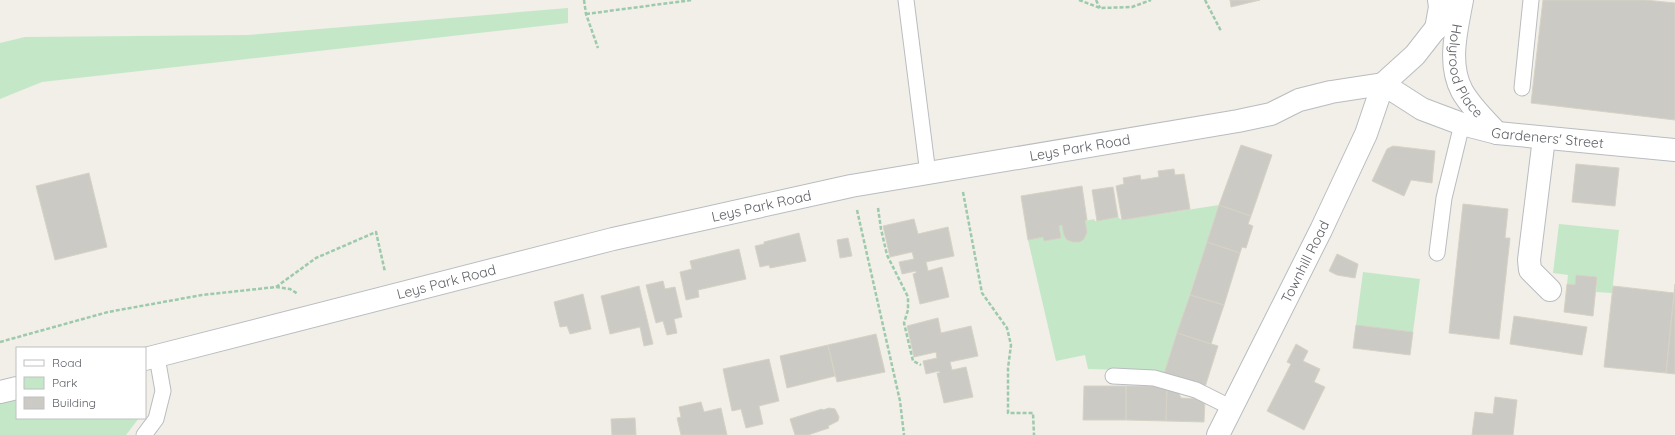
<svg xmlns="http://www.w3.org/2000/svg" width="1675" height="435" viewBox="0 0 1675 435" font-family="Quicksand,sans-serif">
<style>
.green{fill:#c4e8c7}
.building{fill:#cccac4;stroke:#d6d2c5}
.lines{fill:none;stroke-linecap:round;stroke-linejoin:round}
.service-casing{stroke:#b9bcc0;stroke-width:17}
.minor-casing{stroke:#b9bcc0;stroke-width:24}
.tertiary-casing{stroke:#b9bcc0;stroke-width:24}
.path{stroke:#9dc9ad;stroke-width:2.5;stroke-dasharray:4 2;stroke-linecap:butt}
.service{stroke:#fff;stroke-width:15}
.minor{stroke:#fff;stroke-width:22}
.tertiary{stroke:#fff;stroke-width:22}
.labels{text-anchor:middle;stroke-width:3;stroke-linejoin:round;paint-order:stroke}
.street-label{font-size:14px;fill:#5e6267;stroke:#fff}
</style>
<rect width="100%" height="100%" fill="#f1efe7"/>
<path class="green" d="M568,8v15l-526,59 -42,17v-56l25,-6 223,-2z
M1219,205l-55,169 -40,-4 -36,-1 -3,-14 -29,6 -28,-121 15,-3 1,4 17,-3 -2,-12 3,-1 5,15c18,7 20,-5 18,-19l9,-2 1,2 23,-4 4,3z
M1559,224l60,6 -7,63 -16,-1 1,-15 -21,-2 -1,10 -8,-1 1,-9 -15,-2z
M1363,272l57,7 -7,53 -57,-7z
M17,398v20h122l-13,17h-126v-33z"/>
<path class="building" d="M1230,0h30l-29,7z
M1543,0h102l30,3v117l-144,-17z
M1241,145l31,10 -21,61 -32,-11z
M1393,146l42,5 -3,32 -21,-3 -7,16 -32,-15 15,-32z
M1576,164l43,4 -4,38 -43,-4z
M1174,169l1,6 9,-1 6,35 -68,11 -6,-34 8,-2 -1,-6 17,-3 1,5 18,-3 -1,-6z
M89,173l18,74 -52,13 -19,-74z
M1082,186l5,34 -2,1 2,11 -3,7 -4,3h-7l-6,-2 -3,-5 -2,-10 -3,1 2,12 -17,3 -1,-4 -15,3 -7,-44z
M1113,187l5,30 -21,4 -5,-31z
M1463,204l45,5 -3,29h5l-11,101 -50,-6z
M1219,205l32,11 -3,8 5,2 -7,22 -4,-1 -2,6 -33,-11z
M914,219l4,15 30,-7 6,29 -28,6 2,9 14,-4 7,30 -29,7 -7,-30 3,-1v-2l-14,3 -3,-12 15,-3 -2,-7 -22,5 -7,-31z
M799,233l7,28 -36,7 -1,-3 -9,2 -5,-21 9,-2v-2z
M848,238l4,18 -12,2 -3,-18z
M1207,242l33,11 -16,52 -34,-10z
M739,249l7,30 -48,11 1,7 -13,3 -6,-28 12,-3 -2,-8z
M1337,254l21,10 -3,14 -18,-3 -8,-4z
M1576,275l21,2 -4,39 -29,-4 3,-28 8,1z
M663,281l2,8 10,-2 7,30 -8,2 3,14 -10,2 -4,-14 -7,2 -10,-38z
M1675,284v90l-9,-1z
M639,286l14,58 -9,2 -4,-19 -30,7 -9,-38z
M1613,286l61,7 -8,80 -62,-6z
M583,294l8,35 -21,5 -3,-8 -7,1 -6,-25z
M1190,295l34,10 -13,39 -34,-11z
M1514,316l73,11 -5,28 -72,-11z
M938,318l3,15 30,-7 7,30 -28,6 2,8 14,-3 7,30 -29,6 -7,-30h3l-1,-2 -13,3 -3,-13 14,-3 -1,-6 -22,5 -7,-31z
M1356,325l57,7 -3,23 -57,-7z
M1177,333l41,13 -13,41 -41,-13z
M876,334l9,38 -48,10 -9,-37z
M1296,344l12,7 -5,10 17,8 -6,13 11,5 -21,43 -37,-19 24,-47 -4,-2z
M828,345l7,31 -48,12 -7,-32z
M769,359l10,42 -20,5 4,18 -17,4 -5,-19 -9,2 -9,-42z
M1084,386h42v34h-43z
M1126,386h41l-1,35 -40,-1z
M1167,388l10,1 4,9 24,1 -1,23 -38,-1z
M1495,397l22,3 -4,35h-41l3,-23 18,2z
M701,402l3,10 17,-4 6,27h-46l-4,-17 4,-1 -2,-10z
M829,408l6,1 4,8 -1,4 -10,5 1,2 -21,7h-13l-5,-16 32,-10 1,1z
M635,418l1,17h-24l-1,-16z"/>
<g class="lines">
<defs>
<path id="service" d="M906,0l22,174
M1522,88l9,-88
M1437,253l7,-55 18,-74
M1113,376l41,2 42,12 36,18
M144,435l12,-16 7,-28 -6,-34"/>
<g id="minor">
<path id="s1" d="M1462,0c-5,28 -15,63 0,91 9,16 23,29 35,42"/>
<path d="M1436,29l4,-22 -1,-7"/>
<path d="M1544,138l-15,122 1,10 20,20"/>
<path id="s2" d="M145,359l468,-120 238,-53 387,-65 33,-7 28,-14 32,-8 52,-8 39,25 40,15 35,9 178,17"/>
<path d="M0,392l17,-4"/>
</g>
<g id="tertiary">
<path id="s3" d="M1218,435l103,-205 45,-96 17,-50 32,-29 43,-55"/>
</g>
</defs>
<use href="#service" class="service-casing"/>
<use href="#minor" class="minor-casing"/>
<use href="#tertiary" class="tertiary-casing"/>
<path class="path" d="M584,0l2,14 12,34
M1079,0l21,8 32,-1 19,-7
M1096,0l4,8
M1205,0l16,31
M586,14l106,-14
M963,192l19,101 25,35 4,17 -3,23v45h25l1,22
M878,208l3,21 6,26 21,42v13l-4,13 9,38 8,4
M857,210l43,191 4,34
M276,287l40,-29 60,-26 9,40
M0,342l108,-30 94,-17 74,-8 14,2 8,5"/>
<use href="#service" class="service"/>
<use href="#minor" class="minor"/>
<use href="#tertiary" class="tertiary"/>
</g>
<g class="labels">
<g class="street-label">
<text dy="5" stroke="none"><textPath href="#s1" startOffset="74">Holyrood Place</textPath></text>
<text dy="5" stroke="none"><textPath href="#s2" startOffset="1446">Gardeners' Street</textPath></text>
<text dy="5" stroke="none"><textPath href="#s2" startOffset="959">Leys Park Road</textPath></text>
<text dy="5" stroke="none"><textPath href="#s2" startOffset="635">Leys Park Road</textPath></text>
<text dy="5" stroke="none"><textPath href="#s3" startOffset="194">Townhill Road</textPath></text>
<text dy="5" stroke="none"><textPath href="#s2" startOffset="311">Leys Park Road</textPath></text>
</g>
</g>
<rect x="16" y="347" width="130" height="72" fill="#ffffff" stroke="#bfc0c2"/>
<rect x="24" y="360" width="20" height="6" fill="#ffffff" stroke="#bfc0c2"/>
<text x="52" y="367" font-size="12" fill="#5e6267">Road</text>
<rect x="24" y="377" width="20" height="12" fill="#c4e8c7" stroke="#bfc0c2"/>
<text x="52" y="387" font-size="12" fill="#5e6267">Park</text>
<rect x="24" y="397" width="20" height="12" fill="#cccac4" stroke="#bfc0c2"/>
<text x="52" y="407" font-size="12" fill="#5e6267">Building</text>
</svg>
